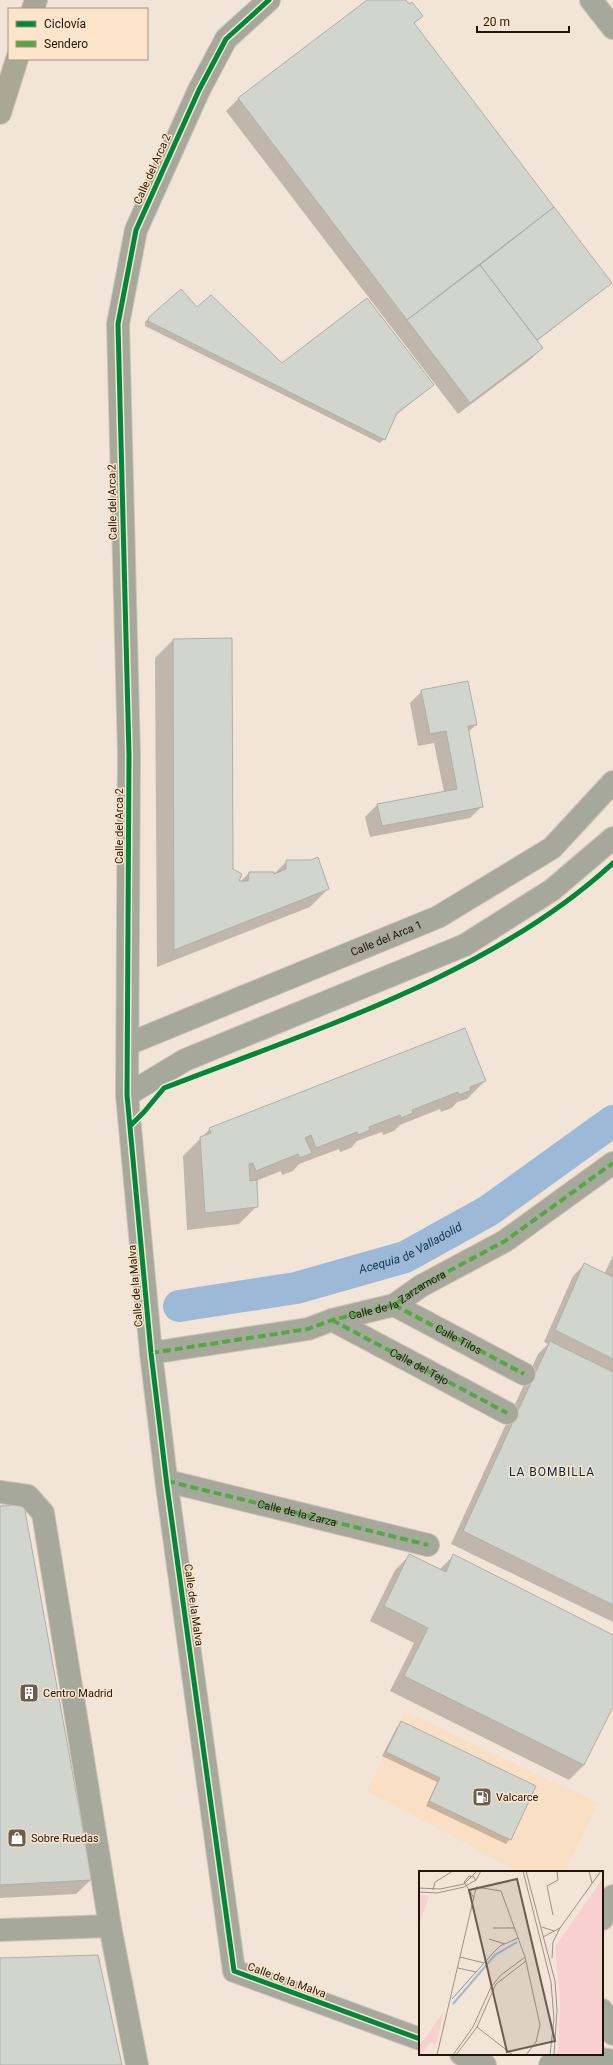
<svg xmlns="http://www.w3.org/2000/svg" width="613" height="2065" viewBox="0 0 613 2065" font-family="Roboto,sans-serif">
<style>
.built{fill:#f9dfc4}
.shadow{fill:#0003}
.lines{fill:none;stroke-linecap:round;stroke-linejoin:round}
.canal{stroke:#9cbad7;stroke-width:32}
.building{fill:#d2d5ce;stroke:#adb0a9}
.minor-casing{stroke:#cec3b8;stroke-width:24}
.major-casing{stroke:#cec3b8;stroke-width:24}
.minor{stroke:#a5a89a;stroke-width:22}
.major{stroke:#a8a895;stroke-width:22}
.quiet{stroke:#52a941;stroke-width:4;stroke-dasharray:8 4;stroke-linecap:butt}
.cycleway-casing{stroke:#fde5cb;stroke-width:8}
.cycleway{stroke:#00873e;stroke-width:5}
.labels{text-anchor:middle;stroke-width:3;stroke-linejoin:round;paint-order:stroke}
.street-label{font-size:11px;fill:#20150a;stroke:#fde5cb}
.poi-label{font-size:11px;fill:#20150a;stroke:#fde5cb;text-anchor:start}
.water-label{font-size:12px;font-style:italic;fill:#103555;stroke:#fde5cb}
.neighbourhood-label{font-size:12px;letter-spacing:1px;fill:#002b4f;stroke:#fde5cb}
.inset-river{fill:none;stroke:#9cbad7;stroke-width:2}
.inset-road{fill:none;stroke:#9e9184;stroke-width:1}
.view{fill:#6a5d51;fill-opacity:0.15;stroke:#6a5d51;stroke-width:2}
.inset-edge{fill:none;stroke:#20150a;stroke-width:2}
</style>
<rect width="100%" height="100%" fill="#f2e4d6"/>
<path class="built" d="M405,1712l193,91 -33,69h-45l-153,-81z"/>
<path class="shadow" d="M368,0h37l16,16 -7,8 196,258 -12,12 -61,47 5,7 -12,12 -72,54 -232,-303 12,-12z
M197,309l85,56 151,20 -37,30 -12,24 -4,4 -235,-117v-4l4,-4z
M173,640l59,230 5,12h3l9,-9 24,2 14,-14 41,28 -18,18 -153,60 -2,-309z
M422,691l54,34 -8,7 14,74 -12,12 -100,19 -5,-20 12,-12 67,-13 -10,-49 -16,3 -8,-43z
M485,1081l-18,18 -10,3 -5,6 -11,4 -1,-3 -40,16 -6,6 -11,4 -1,-3 -25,9 -6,7 -11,4 -1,-3 -40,15 -6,7 -11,4 -1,-4 -25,10 1,25 -18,18 -52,6 -4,-74 27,-27z
M613,1256v366l-162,-78 87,-190 10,-10 -4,-2 29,-66 12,-12 19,10z
M0,1507l91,373 -15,14 -76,4z
M410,1555l29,15 15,-15 159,81v69l-29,60 -15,15 -179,-89 24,-48 -44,-22 25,-51z
M401,1723l109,116 -4,5 -80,-38 11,-24 -55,-26 15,-29z"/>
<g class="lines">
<path class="canal" id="s1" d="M179,1306l117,-18 109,-31 83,-46 125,-90"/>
</g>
<path class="building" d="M367,0h39l3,4 3,-2 11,14 -9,7 140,184 -147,113 -169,-222z
M554,207l58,76 -75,57 -57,-75z
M480,265l63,83 -73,55 -63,-83z
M181,289l16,18 14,-12 71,68 85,-65 67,87 -37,28 -12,27 -237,-119 1,-4z
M232,638l1,231 9,5 -3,7h9l1,-9h25v2l12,-5v-9h25l7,-3 11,32 -155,61 -1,-311z
M468,681l9,44 -9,1 15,81 -101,19 -5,-22 80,-15 -11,-58 -16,3 -9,-44z
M465,1028l21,53 -16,6 1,3 -12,5 -1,-3 -46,18 1,3 -12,5 -1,-3 -31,12 1,3 -12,5 -1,-3 -41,16 -5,-13 -6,3 7,15 -12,5 -2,-4 -42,17 -3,-8 -4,1 1,17 7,-1 1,27 -53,6 -5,-76 11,-4 -2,-5z
M584,1263l29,14v82l-58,-29z
M550,1341l63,31v233l-150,-74z
M24,1505l68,375 -92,5v-379z
M409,1554l37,18 7,-18 160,81v72l-29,58 -180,-89 24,-48 -44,-22z
M401,1721l135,65 -25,54 -82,-39 11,-23 -54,-26z
M98,1955l24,110h-122v-107z"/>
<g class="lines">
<defs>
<g id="minor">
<path d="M269,0l-43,39 -27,51 -63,140 -18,94 11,431 -2,340 24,258 16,133 67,485 186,68"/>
<path d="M591,0l22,28"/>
<path id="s2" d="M128,1044l310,-127 114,-69 61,-66"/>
<path d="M127,1095l58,-35 280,-115 87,-55 61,-52"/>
<path d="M394,1305l130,69"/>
<path d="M332,1320l175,93"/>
<path id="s3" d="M151,1353l157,-24 24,-9 62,-15 27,-19 84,-45 108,-78"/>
<path id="s4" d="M167,1481l261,64"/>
<path d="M0,1492l28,4 15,17 67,413 27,139"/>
<path d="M602,1919l11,-23"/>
<path d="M0,1930l110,-4"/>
<path d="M602,2010l11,24"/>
<path d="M461,2054l24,11"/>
<path d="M550,2065l24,-8 35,3 4,2"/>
</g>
<path id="major" d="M33,9l3,-9
M0,113l17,-54"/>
</defs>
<use href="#minor" class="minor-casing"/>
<use href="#major" class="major-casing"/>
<use href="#minor" class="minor"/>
<use href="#major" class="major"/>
<g class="quiet">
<path id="s5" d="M394,1305l130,69"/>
<path id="s6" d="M332,1320l175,93"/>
<path d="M151,1353l157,-24 24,-9 62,-15 27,-19 84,-45 108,-78"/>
<path d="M167,1481l261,64"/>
</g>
<defs>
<path id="cycleway" d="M269,0l-43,39 -27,51 -63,140 -18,94 11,431 -2,340 24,258 16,133 67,485 186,68
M130,1126l14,-14 20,-24c150,-58 329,-114 449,-225"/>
</defs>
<use href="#cycleway" class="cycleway-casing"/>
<use href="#cycleway" class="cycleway"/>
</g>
<defs>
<symbol id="building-square" viewBox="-11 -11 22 22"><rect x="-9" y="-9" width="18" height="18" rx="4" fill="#6a5d51" stroke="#fde5cb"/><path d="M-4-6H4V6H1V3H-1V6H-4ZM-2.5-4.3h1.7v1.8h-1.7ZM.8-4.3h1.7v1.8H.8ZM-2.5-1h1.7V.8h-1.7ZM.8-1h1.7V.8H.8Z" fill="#fff"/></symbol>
<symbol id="fuel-square" viewBox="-11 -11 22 22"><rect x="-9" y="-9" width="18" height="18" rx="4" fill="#6a5d51" stroke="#fde5cb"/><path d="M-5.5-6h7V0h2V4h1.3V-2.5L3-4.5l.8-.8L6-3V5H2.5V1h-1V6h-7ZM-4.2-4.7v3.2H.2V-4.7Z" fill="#fff"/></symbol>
<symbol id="shop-square" viewBox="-11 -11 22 22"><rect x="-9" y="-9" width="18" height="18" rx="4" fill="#6a5d51" stroke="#fde5cb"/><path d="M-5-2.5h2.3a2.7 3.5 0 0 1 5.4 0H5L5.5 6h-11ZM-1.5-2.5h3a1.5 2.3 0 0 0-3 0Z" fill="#fff"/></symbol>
</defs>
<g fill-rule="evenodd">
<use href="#building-square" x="18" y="1682" width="22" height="22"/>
<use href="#fuel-square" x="471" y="1786" width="22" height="22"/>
<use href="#shop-square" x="6" y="1827" width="22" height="22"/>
</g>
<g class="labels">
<g class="street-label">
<text transform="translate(152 169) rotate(-66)" y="4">Calle del Arca 2</text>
<text transform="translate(112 502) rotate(-91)" y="4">Calle del Arca 2</text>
<text transform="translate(119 826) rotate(-90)" y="4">Calle del Arca 2</text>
<text dy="4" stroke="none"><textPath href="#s2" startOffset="279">Calle del Arca 1</textPath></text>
<text transform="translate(135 1286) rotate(-95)" y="4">Calle de la Malva</text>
<text dy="4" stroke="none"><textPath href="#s3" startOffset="255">Calle de la Zarzamora</textPath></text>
<text dy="4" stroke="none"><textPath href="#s5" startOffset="73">Calle Tilos</textPath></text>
<text dy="4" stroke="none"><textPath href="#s6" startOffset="99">Calle del Tejo</textPath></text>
<text dy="4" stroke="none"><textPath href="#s4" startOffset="134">Calle de la Zarza</textPath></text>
<text transform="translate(194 1605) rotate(82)" y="4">Calle de la Malva</text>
<text transform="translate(287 1980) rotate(20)" y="4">Calle de la Malva</text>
</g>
<g class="poi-label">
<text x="43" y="1697">Centro Madrid</text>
<text x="496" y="1801">Valcarce</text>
<text x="31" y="1842">Sobre Ruedas</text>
</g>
<g class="water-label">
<text dy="4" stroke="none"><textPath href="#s1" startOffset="240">Acequia de Valladolid</textPath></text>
</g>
<g class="neighbourhood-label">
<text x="552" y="1476">LA BOMBILLA</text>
</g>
</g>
<g transform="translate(419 1871)">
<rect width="184" height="184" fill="#f2e4d6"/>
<path d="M184,7v177h-45l2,-55 -5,-53zM0,23l10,2 -9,26 -1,-1zM25,141l-8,33 -5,-3 -12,13v-9z" fill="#f7d0cf"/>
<path class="inset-river" d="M34,133l42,-49 22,-13"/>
<path class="inset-road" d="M104,0l28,111 3,37 -4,36M107,0l29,110 2,29 -3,45M170,0l3,12M57,16l25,4 24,66 15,68 -4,17 -10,13M0,17l21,1 24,-5 13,-13M14,19l2,-8 18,-11M0,21l18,1 27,-6 12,-7 5,-9M55,27l-10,-16 5,-6 5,1 2,4M134,44l-6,-29 11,-6 -1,-9M123,56l12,4M74,57h22M124,66l17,-9M70,68l16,5M41,86l24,6M133,87l1,-16 7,-14 41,-57M39,97l18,4M33,128l41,-46 7,-7 18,-8M58,156l36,28M18,184l39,-167M34,184l20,-28 18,-40 10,-12 24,-18M37,184l21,-28 19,-43 30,-23"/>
<path class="view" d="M98,8l38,162 -48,11 -38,-162z"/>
<rect width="184" height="184" class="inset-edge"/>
</g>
<rect x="8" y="8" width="140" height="52" fill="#fde5cb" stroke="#a5927e"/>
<rect x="16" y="21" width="20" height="6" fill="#00873e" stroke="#a5927e"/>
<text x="44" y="28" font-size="12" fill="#20150a">Ciclovía</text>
<rect x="16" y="41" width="20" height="6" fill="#52a941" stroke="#a5927e"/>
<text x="44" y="48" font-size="12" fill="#20150a">Sendero</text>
<path d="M477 26v6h92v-6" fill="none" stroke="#20150a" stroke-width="2"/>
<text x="483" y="26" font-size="12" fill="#20150a" stroke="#fde5cb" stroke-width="3" paint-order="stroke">20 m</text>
</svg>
